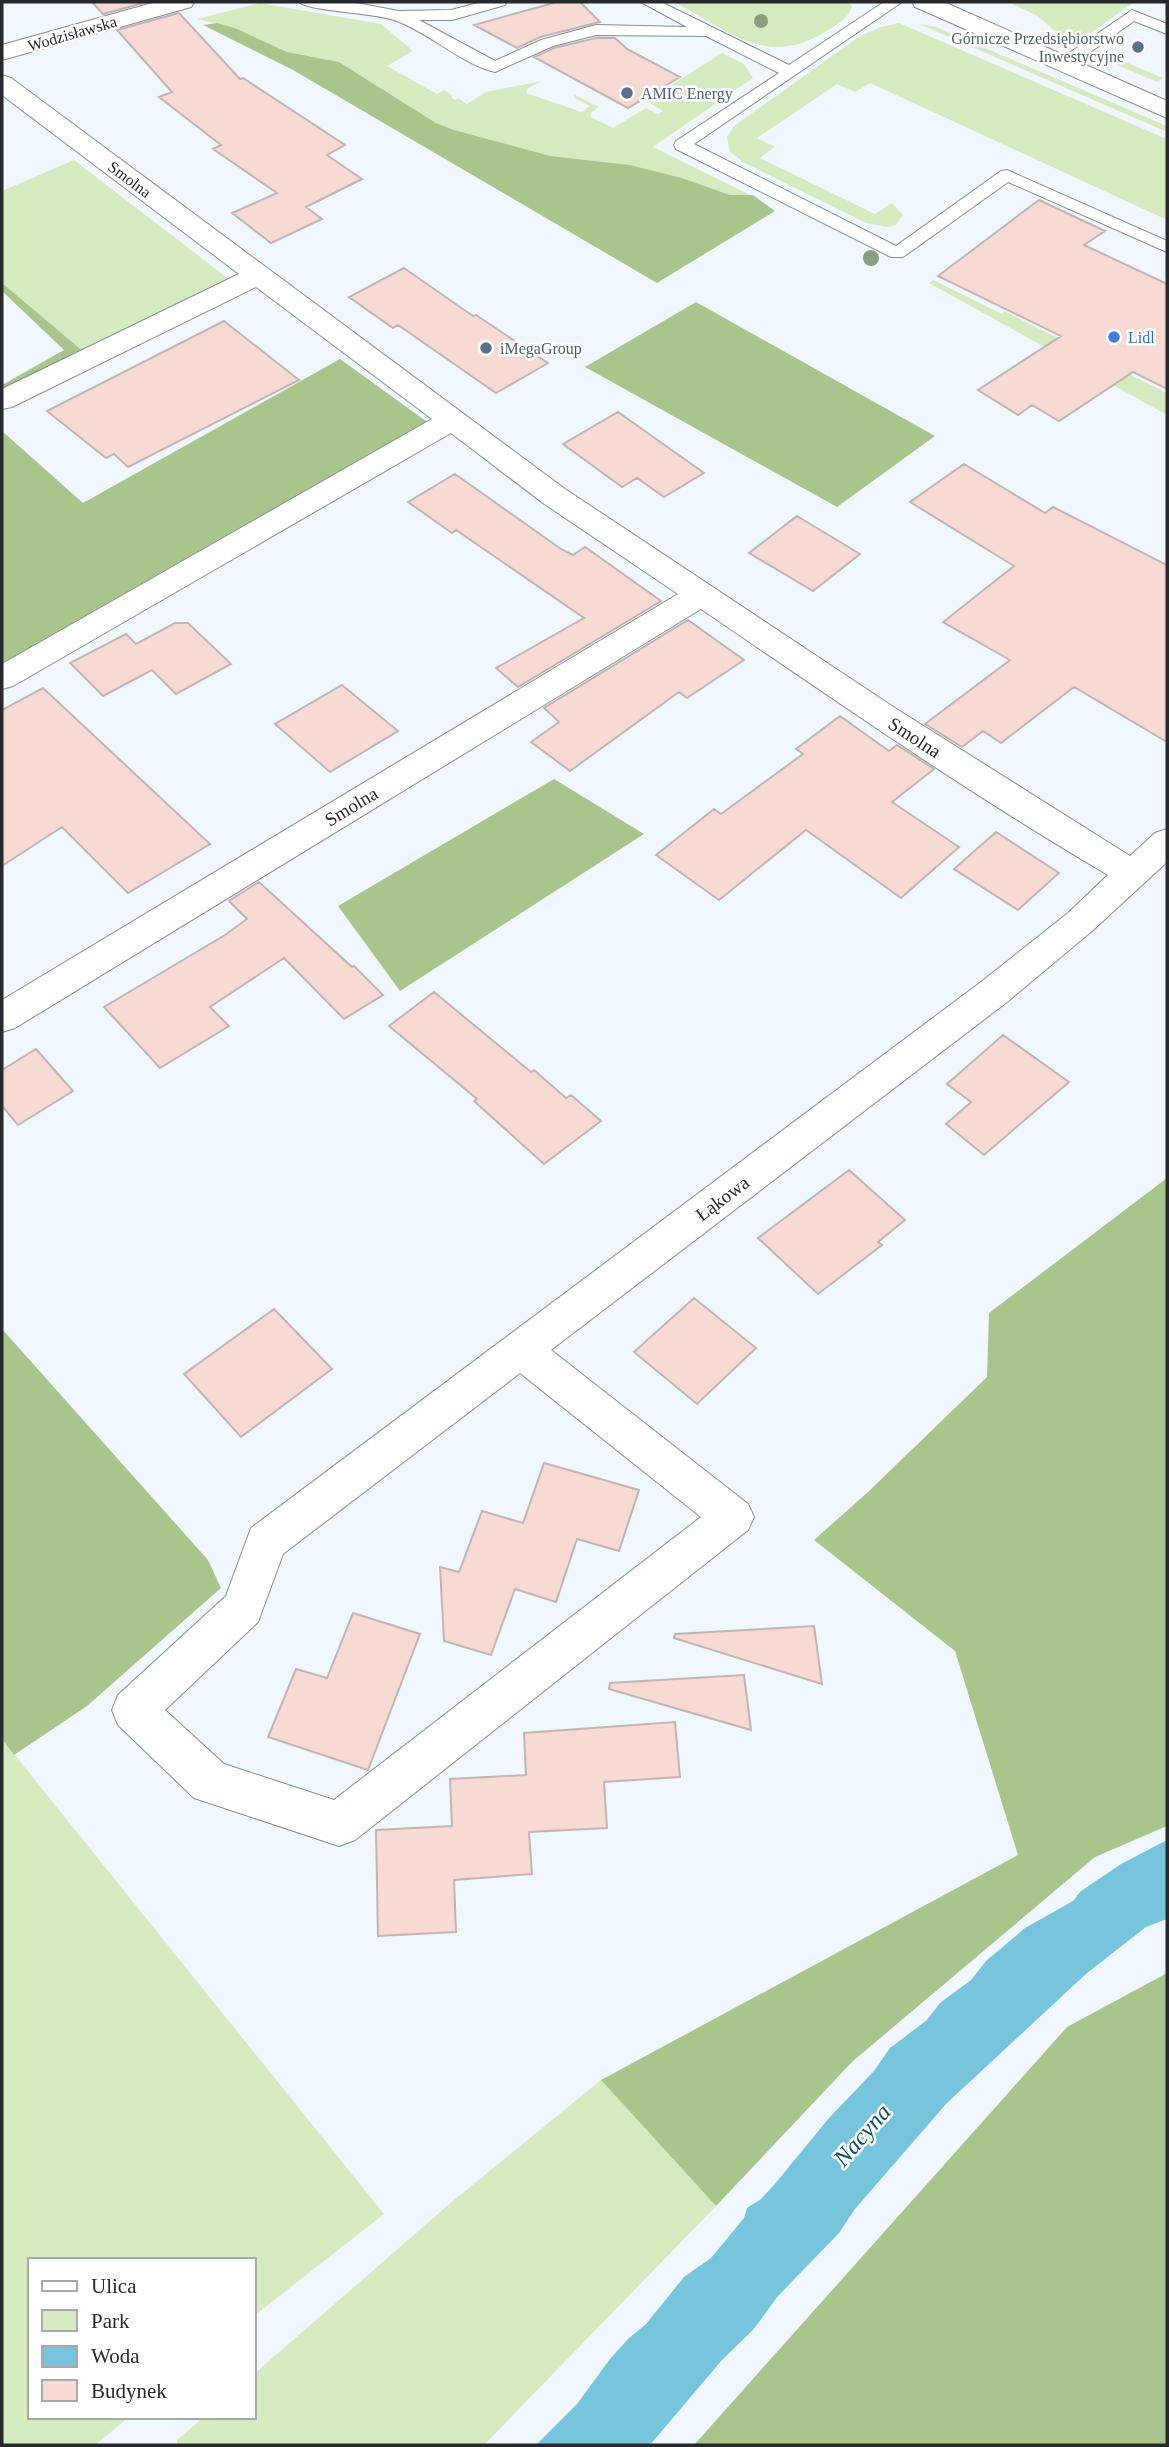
<svg xmlns="http://www.w3.org/2000/svg" width="1169" height="2447" viewBox="0 0 1169 2447" font-family="'Times New Roman',serif">
<style>
.green{fill:#d6eac0}
.forest{fill:#aac58b}
.water{fill:#77c4dd}
.building{fill:#f7dad4;stroke:#c1b5b2;stroke-width:2}
.lines{fill:none;stroke-linecap:round;stroke-linejoin:round}
.service-casing{stroke:#878d95;stroke-width:2}
.minor-casing{stroke:#878d95;stroke-width:2}
.tertiary-casing{stroke:#878d95;stroke-width:2}
.primary-casing{stroke:#878d95;stroke-width:2}
.service{fill:#fff;fill-rule:evenodd}
.minor{fill:#fff;fill-rule:evenodd}
.tertiary{fill:#fff;fill-rule:evenodd}
.primary{fill:#fff;fill-rule:evenodd}
.tree{fill:#8d9e80}
.service-dot{fill:#5c6f8a;stroke:#fff;stroke-width:2.5}
.shop-dot{fill:#3f7fe0;stroke:#fff;stroke-width:2.5}
.labels{text-anchor:middle;stroke-width:5;stroke-linejoin:round;paint-order:stroke}
.far-street-label{font-size:16px;fill:#27292d;stroke:#fff}
.far-service-label{font-size:16px;fill:#4e5e75;stroke:#fff;text-anchor:start}
.far-shop-label{font-size:16px;fill:#366cbe;stroke:#fff;text-anchor:start}
.street-label{font-size:19px;fill:#27292d;stroke:#fff}
.near-water-label{font-size:24px;font-style:italic;fill:#0b4f60;stroke:#fff}
</style>
<rect width="100%" height="100%" fill="#f1f7ff"/>
<path class="green" d="M674,2h174l4,4c-3,13 -16,19 -27,26 -60,37 -97,-3 -151,-30z
M1008,2h126l-61,44 -37,-31z
M260,3l121,21 32,27 -26,15 50,28 7,-4 9,6 -2,1 4,3 3,-2 9,6 19,-12 56,-11 -14,7 -2,5 56,19 8,-6 -14,-7 -3,-5 26,13 -9,7 1,3 22,11 33,-20 12,6 5,-3 -17,-10 76,-48 22,11 9,14 -100,69 99,49 -22,-1 -48,-17 -52,-13 -79,-9 -97,-26 -18,-7 -97,-61 -52,-10 -52,-24 -38,-9z
M899,23l268,116v81l-297,-137 -15,9 -18,-8 -80,54 18,9 -15,11 115,56 17,-11 11,12 -7,10 -10,2 -20,-4 -121,-60 -15,-11 -3,-15 7,-11 126,-90 21,-9z
M919,24l17,3 231,99v6z
M1095,49l68,29 -6,4 -68,-29z
M74,160l156,120 -146,72 -82,-69v-92z
M933,280l69,34 2,-3 163,82v22l-238,-132z
M2,1739l382,475 -130,102v-56h-224v157h99l-34,28h-93z
M601,2080l115,126 -232,239h-307v-5l27,-23h50v-43l200,-174z"/>
<path class="forest" d="M217,23l18,5 52,24 52,10 97,61 18,7 97,26 79,9 52,13 48,17h23l22,16 -118,72 -364,-213 -90,-45z
M2,283l82,69 -82,37v-4l62,-35 -62,-59z
M696,302l239,134 -98,71 -252,-140z
M340,359l90,65 -428,242v-235l81,72z
M554,779l90,55 -244,157 -62,-85z
M1167,1178v648l-72,31 -242,204 -137,145 -115,-126 417,-225 -63,-204 -141,-111 54,-48 119,-115 2,-64z
M2,1329l206,231 13,28 -134,118 -73,49 -12,-16z
M1167,1973v472h-473l373,-418z"/>
<path class="water" d="M1167,1840v79l-21,8 -59,46 -141,131 -91,105 -16,24 -61,63 -25,34 -31,30 -72,85h-114l41,-41 33,-45 18,-20 18,-15 38,-47 27,-19 33,-40 3,-10 14,-9 13,-14 55,-67 45,-47 16,-23 37,-28 13,-17 31,-23 15,-19 39,-33 48,-27 8,-10 40,-27z"/>
<path class="building" d="M92,2h55l-44,12z
M557,2h23l20,20 -60,15 -23,11 -43,-23z
M179,13l61,66 3,-1 102,67 -18,10 35,24 -56,28 16,12 -51,24 -39,-30 45,-20 -64,-44 8,-4 -62,-48 13,-5 -55,-62z
M596,38h19l12,11 53,28 -52,31 -94,-51 20,-9z
M1039,200l66,31 -21,14 83,39v105l-34,-17 -74,49 -27,-16 -14,10 -40,-25 83,-54 -123,-60z
M404,268l69,48 3,-1 72,48 -52,30 -98,-68 -5,3 -44,-31z
M224,321l75,59 -171,87 -14,-13 -8,4 -59,-47z
M618,412l86,61 -40,24 -27,-19 -15,9 -59,-43z
M964,464l81,49 8,-6 114,58v177l-93,-55 -73,56 -18,-12 -21,16 -37,-23 85,-64 -67,-38 71,-56 -104,-64z
M455,474l106,75 12,6 12,-8 76,54 -143,86 -22,-19 88,-50 -128,-88 -4,3 -44,-31z
M797,516l63,38 -47,37 -64,-38z
M688,620l56,40 -57,38 -8,-6 -109,79 -39,-29 28,-20 -15,-14z
M175,623h13l43,41 -55,30 -24,-24 -49,26 -33,-33 56,-29 10,10z
M342,685l56,46 -68,41 -55,-48z
M43,688l167,156 -82,49 -66,-66 -60,39v-156z
M840,716l49,35 8,-6 37,24 -42,33 67,45 -58,51 -95,-68 -87,70 -63,-45 58,-46 7,5 82,-60 -7,-5z
M996,832l63,41 -41,37 -64,-41z
M259,882l93,85 2,-1 29,29 -39,24 -60,-61 -74,49 19,19 -69,42 -56,-61 121,-72 22,-16 -18,-18z
M434,992l97,80 3,-2 32,28 5,-3 30,26 -57,43 -70,-63 3,-2 -88,-73z
M1003,1035l66,47 -85,73 -38,-31 25,-22 -24,-18z
M36,1049l37,42 -55,34 -16,-19v-36z
M849,1170l56,50 -27,22 4,3 -64,49 -60,-56z
M694,1298l62,50 -59,56 -63,-52z
M274,1309l58,60 -91,68 -57,-63z
M544,1463l95,27 -20,61 -42,-12 -21,63 -41,-13 -24,66 -47,-14 -4,-74 19,5 23,-61 41,12z
M353,1613l67,21 -52,136 -100,-33 28,-68 31,9z
M814,1626l8,58 -148,-46 1,-4z
M744,1675l7,55 -142,-41 1,-6z
M675,1722l5,55 -76,5 3,46 -78,4 3,42 -78,6 2,52 -78,4 -2,-106 76,-4 -2,-47 76,-4 -2,-42z"/>
<g class="lines">
<defs>
<path id="service" d="M299,2h52l48,9 52,-1 31,-8h25l-2,3 -53,15h-33l76,41 46,-21 55,-15 91,2 -46,-25h20l128,63 95,-63h18l-208,142 202,102 105,-75 6,-1 160,71v11l-159,-70 -105,75h-12l-215,-108 -2,-4 2,-4 103,-68 -73,-37 -110,-1 -43,11 -58,26c-36,-9 -66,-40 -101,-52 -19,-7 -86,-9 -95,-18z
M1132,10l35,14v10l-33,-13 -66,47h-12l-2,-3 2,-3z"/>
<path id="minor" d="M2,75l9,3 554,411 330,219 235,148 25,-23 12,-4v33l-75,69 -85,71 -456,348 197,154 6,13 -6,13 -393,310 -16,6 -145,-48 -76,-73 -6,-15 6,-15 108,-99 25,-68 730,-546 87,-69 40,-38c-140,-82 -273,-175 -407,-266l-686,419 -13,4v-32l676,-406 -135,-91 -92,-70 -438,253 -11,3v-25l430,-245 -176,-132 -244,120 -10,2v-20l237,-115 -237,-179zM520,1373l181,144 -367,283 -110,-36 -59,-54 93,-88 25,-68z"/>
<path id="tertiary" d="M912,2h32l223,99v17l-252,-111z"/>
<path id="primary" d="M156,2h38l-3,5 -189,53v-15z"/>
</defs>
<use href="#service" class="service-casing"/>
<use href="#minor" class="minor-casing"/>
<use href="#tertiary" class="tertiary-casing"/>
<use href="#primary" class="primary-casing"/>
<use href="#service" class="service"/>
<use href="#minor" class="minor"/>
<use href="#tertiary" class="tertiary"/>
<use href="#primary" class="primary"/>
</g>
<g class="tree">
<circle cx="761" cy="21" r="7"/>
<circle cx="871" cy="258" r="8"/>
</g>
<g class="service-dot">
<circle cx="1138" cy="47" r="7"/>
<circle cx="627" cy="93" r="7"/>
<circle cx="486" cy="348" r="7"/>
</g>
<circle class="shop-dot" cx="1114" cy="337" r="7"/>
<g class="labels">
<g class="far-street-label">
<text transform="translate(72 33) rotate(-16)" y="6">Wodzisławska</text>
<text transform="translate(130 179) rotate(37)" y="6">Smolna</text>
</g>
<g class="far-service-label">
<text x="1124" y="44" text-anchor="end">Górnicze Przedsiębiorstwo<tspan x="1124" dy="18">Inwestycyjne</tspan></text>
<text x="641" y="99">AMIC Energy</text>
<text x="500" y="354">iMegaGroup</text>
</g>
<g class="far-shop-label">
<text x="1128" y="343">Lidl</text>
</g>
<g class="street-label">
<text transform="translate(915 737) rotate(33)" y="7">Smolna</text>
<text transform="translate(351 806) rotate(-31)" y="7">Smolna</text>
<text transform="translate(722 1198) rotate(-37)" y="7">Łąkowa</text>
</g>
<g class="near-water-label">
<text transform="translate(862 2135) rotate(-49)" y="8">Nacyna</text>
</g>
</g>
<rect width="1169" height="2447" fill="none" stroke="#27292d" stroke-width="7"/>
<rect x="28" y="2258" width="228" height="161" fill="#ffffff" stroke="#a9a9ab" stroke-width="2"/>
<rect x="42" y="2281" width="35" height="10" fill="#ffffff" stroke="#a9a9ab" stroke-width="2"/>
<text x="91" y="2293" font-size="21" fill="#27292d">Ulica</text>
<rect x="42" y="2310" width="35" height="21" fill="#d6eac0" stroke="#a9a9ab" stroke-width="2"/>
<text x="91" y="2328" font-size="21" fill="#27292d">Park</text>
<rect x="42" y="2346" width="35" height="21" fill="#77c4dd" stroke="#a9a9ab" stroke-width="2"/>
<text x="91" y="2363" font-size="21" fill="#27292d">Woda</text>
<rect x="42" y="2380" width="35" height="21" fill="#f7dad4" stroke="#a9a9ab" stroke-width="2"/>
<text x="91" y="2398" font-size="21" fill="#27292d">Budynek</text>
</svg>
